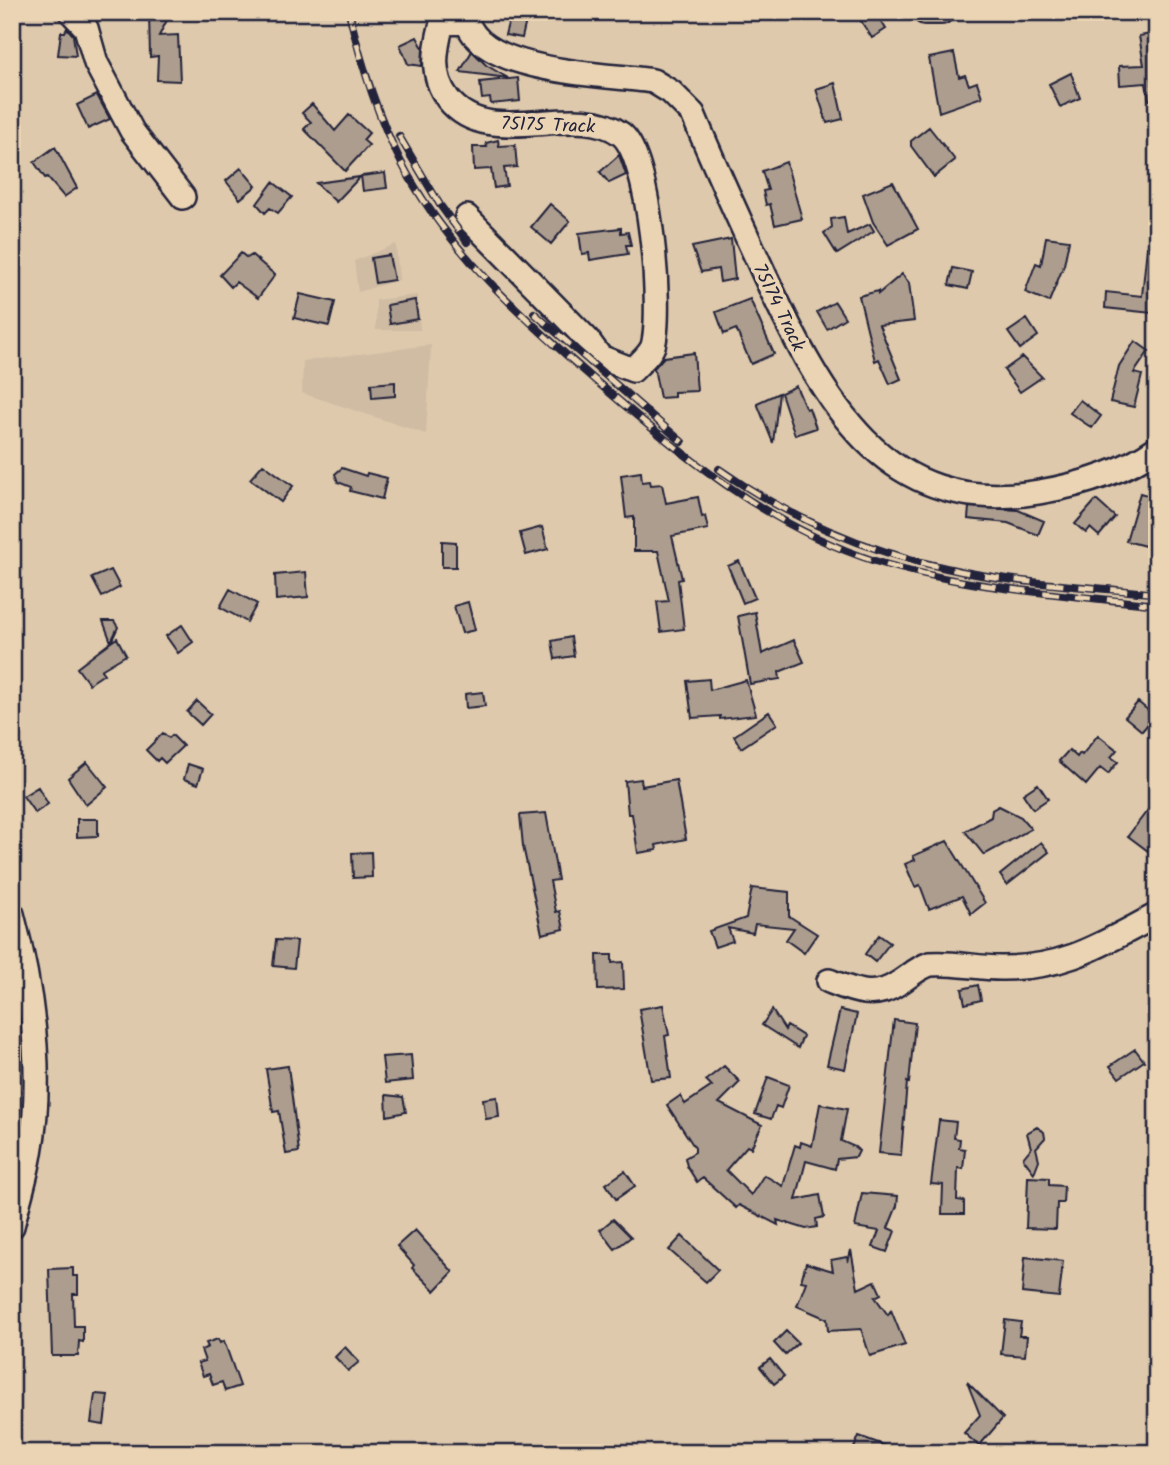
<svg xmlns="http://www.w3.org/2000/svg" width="1169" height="1465" viewBox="0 0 1169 1465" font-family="Kalam,sans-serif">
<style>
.built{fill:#cfbca3}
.building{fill:#ac9d8e;stroke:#22223b;stroke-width:2}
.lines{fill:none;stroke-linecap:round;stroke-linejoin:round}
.minor-casing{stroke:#22223b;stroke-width:28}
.minor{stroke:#ead4b3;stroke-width:23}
.rail-casing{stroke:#22223b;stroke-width:8}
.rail{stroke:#ead4b3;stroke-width:5;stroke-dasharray:16;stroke-linecap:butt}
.labels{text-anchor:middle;stroke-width:7;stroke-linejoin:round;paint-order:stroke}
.street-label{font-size:19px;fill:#22223b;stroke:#ead4b3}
</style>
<rect width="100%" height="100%" fill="#dec9ac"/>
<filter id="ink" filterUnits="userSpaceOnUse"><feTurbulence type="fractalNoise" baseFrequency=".0143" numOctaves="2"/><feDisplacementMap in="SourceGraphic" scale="14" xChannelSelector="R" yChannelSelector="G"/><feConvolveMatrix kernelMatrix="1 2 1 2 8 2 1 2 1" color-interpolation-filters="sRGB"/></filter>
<g filter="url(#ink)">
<path class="built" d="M396,244l3,36 -41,12 -4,-31z
M417,295l3,35h-44v-30z
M431,345l-5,89 -124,-41 1,-32z"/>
<path class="building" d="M149,12h22l-12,24 19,-1 2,46 -23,-1 1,-24 -8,1z
M511,12h17l-6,26 -17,-3z
M855,12h20l11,17 -14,9z
M67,28l6,7 3,21 -18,-1 3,-23h4z
M1157,33v66l-8,1 -3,-17 -26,2 -1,-19 25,-1 -5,-29z
M417,37l6,11 -1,18 -14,-2 -8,-19z
M472,51l14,14 22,13 -48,-6z
M954,53l5,24 6,-2 4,10 8,-3 5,15 -43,15 -10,-54z
M1071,73l9,25 -20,9 -11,-23z
M518,78l2,23 -29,3 -1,-6 -8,1 -2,-17z
M835,83l8,36 -16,4 -11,-34z
M97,95l13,24 -22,10 -11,-24z
M312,104l23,27 14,-16 20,18 -6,7 6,5 -24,26 -41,-42 7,-7 -9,-9z
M929,127l26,33 -21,17 -23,-31v-5z
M498,140l1,6 16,-1 2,22 -13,1 3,18 -13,2 -3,-19 -17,1 -1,-23h14l-1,-4z
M55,147l22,41 -13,9 -17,-20 -2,1 -11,-16z
M619,155l7,20 -17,8 -9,-11z
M786,162l16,57 -27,6 -5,-21 -4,1 -3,-14 5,-1 -6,-19z
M241,168l15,18 -16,13 -14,-18z
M385,173l2,15 -24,3 -2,-15z
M360,177l-24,25 -20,-19z
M273,182l19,15 -14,16 -8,-5 -5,5 -8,-9z
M893,182l25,47 -30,16 -15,-23 -10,-28z
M550,204l20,17 -19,23 -20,-17z
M844,217l3,17 23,-10 4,7 -37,23 -13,-21 8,-6 -1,-8z
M621,228v5l7,-1 3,13h-5l2,9 -38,6 -1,-7 -7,1 -3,-21z
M1046,237l23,3 -5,25 -15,37 -24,-10 11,-29 5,2z
M731,239l4,40 -15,3 -2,-13 -17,3 -9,-25z
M1147,247h10v51l-5,15 -47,-5 1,-16 36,4z
M241,253l6,5 5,-3 23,20 -17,23 -22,-16 -5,5 -11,-12z
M389,255l5,25 -19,3 -4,-25z
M953,268l19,4 -4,17 -19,-4z
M902,274l7,9 5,38 -35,4 22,54 -11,5 -11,-25 -4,2 -16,-65 19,-5v3z
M300,294l35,8 -6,24 -35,-8z
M750,299l24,55 -23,10 -15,-35 -12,5 -8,-22z
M415,300l3,19 -28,5 -3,-19z
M835,302l10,16 -18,11 -10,-17z
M1027,319l11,17 -18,13 -12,-17z
M1135,341l14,10 -15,22 8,2 -8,32 -24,-5 9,-36z
M694,353l3,38 -23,1v5l-14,1 -6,-30 10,-11z
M1022,357l20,20 -22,15 -16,-22z
M395,382v14l-23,2 -1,-14z
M796,386l10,23 3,-1 7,20 -21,7 -14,-42z
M779,393l-6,50 -16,-40z
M1080,400l21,16 -9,12 -22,-15z
M263,464l30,22 -12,16 -31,-23z
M342,468l24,8 1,-3 20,5 -5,21 -32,-8 1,-4 -13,-5 -3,-8z
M641,472l1,10 8,-1 1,4 11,-1 4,19 32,-6 4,20 3,-1 3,13 -36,7 10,43 -4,1 6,49 -23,3 -4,-30 12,-1 -11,-50h-24v-34l-8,1 -5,-43z
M1140,493l17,5v46l-6,-2 -2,5 -23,-6z
M1096,500l19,17 -16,19 -9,-8 -4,5 -11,-9z
M969,507l49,3 26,11 -6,14 -30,-12 -40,-4z
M542,527l6,22 -22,6 -6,-22z
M442,541l14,1v25h-14z
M739,561l16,37 -12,5 -15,-37z
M111,570l9,17 -18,10 -10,-19z
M306,572l2,25 -32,3 -1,-25z
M230,589l27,15 -10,18 -27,-15z
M468,602l7,28 -13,3 -8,-27z
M755,612l7,42 32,-14 10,22 -25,10 1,7 -30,5 -12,-68z
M103,621h11l4,6 -7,15 6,-4 9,17 -25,15 3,4 -15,10 -12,-16 34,-26z
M182,625l11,17 -15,11 -12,-17z
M571,637l3,19 -19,3 -3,-18z
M709,679l1,11 36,-10 10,35 -36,4v-3l-28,2 -5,-37z
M483,692l2,14 -19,2 -1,-14z
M197,701l14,13 -10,11 -14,-13z
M1138,702l17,14 -13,15 -17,-14z
M769,712l8,12 -36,24 -7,-12z
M163,733l6,5 3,-3 11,11 -18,17 -5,-5 -3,3 -11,-11z
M1098,735l19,15 -6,7 7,5 -10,12 -8,-6 -14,17 -27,-24 10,-11 8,7 3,-4 2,2z
M87,762l20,25 -21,18 -18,-27z
M188,764l15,5 -5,15 -14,-5z
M641,779l1,7 34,-6 10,59 -30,6 1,5 -19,3 -6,-39h-4l-3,-33z
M1038,784l10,15 -15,10 -10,-15z
M38,787l10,17 -13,9 -12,-17z
M1157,798v41l-9,12 -20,-15z
M999,806l22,11 10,12 -47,26 -19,-24 26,-14 1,-7z
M546,813l12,67 -8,1 6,31 4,-1 4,18 -22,5 -19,-88 -3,-31z
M77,819h21v17l-21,1z
M947,841l38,62 -14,11 -9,-18 -33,13 -9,-24 -5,2 -10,-23 10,-4 -2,-4z
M1041,842l8,10 -42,33 -7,-10z
M371,852l1,25 -19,1 -1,-25z
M752,888l37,4v24l28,18 -13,19 -18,-13 8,-12 -39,-4 -2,9 -25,-5 5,13 -18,6 -6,-16 37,-13z
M879,935l11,8 -15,19 -10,-8z
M276,940l21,1 -3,27 -21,-2z
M597,955h15v8l11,-1 1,27 -26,1z
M978,985l3,15 -16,4 -3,-15z
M663,1005l6,30 -4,1 6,42 -20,2 -12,-71z
M772,1010l13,20 2,-4 16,10 -5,12 -36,-23z
M840,1010l17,4 -12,55 -18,-4z
M894,1020l21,3 -6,60 -2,-1 -6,73 -22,-2z
M1135,1049l9,12 -25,17 -9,-12z
M411,1055l2,25 -28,3 -3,-26z
M288,1066l11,86 -13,2 -7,-43 -6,1 -7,-43z
M724,1066l16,16 -21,21 43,22 -11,23 -4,-2 -21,24 25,25 13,-20 19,11 12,-41 5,2 1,-5 11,4 8,-42 27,5 -6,32 14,6 4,4 -3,6 -19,2 -2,10 -29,-8 -10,39 24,-5 4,22 -8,2 1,8 -11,2 -29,-9 1,5 -39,-20 -3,3 -33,-30 -6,4 -10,-16 -2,-8 10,-6v-4l-28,-43 13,-9 5,8 27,-18 -6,-6z
M768,1077l21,8 -8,23 -5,-2 -5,13 -16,-5z
M386,1095l17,2 3,15 -19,4z
M497,1097l2,20 -13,2 -3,-20z
M939,1120l17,2 -2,16 6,1 -1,9 6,1 -2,20 -5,-1 -1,32 7,1v13h-22l1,-29 -12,-1z
M1037,1127l7,5 1,6 -9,10 3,12 -5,13 -11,-15 8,-10 -4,-15z
M625,1171l10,15 -19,13 -10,-15z
M1028,1177l21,1v7l15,1 -1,17h-6l-1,26 -30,-1z
M862,1193l36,3 -1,10 -9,22 7,3 -8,21 -14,-5 6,-16 -24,-4z
M613,1219l18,18 -16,12 -15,-19z
M415,1230l38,42 -18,19 -23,-23 2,-3 -17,-19z
M682,1236l36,34 -12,12 -37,-32z
M851,1250l7,39 17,-8 6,13 -6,3 13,18 3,-5 14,35 -35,11 -9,-27 -33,2 -1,-12 -30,-13 9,-24 -5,-1 5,-18 27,8 -2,-11 16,-3 1,5z
M1025,1257l38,4 -4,36 -37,-4z
M73,1268v8h5v18h-5l1,32h9v16l-4,-1 -1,15h-26l-3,-87z
M1005,1320l16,2 -2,14h8l-2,20 -24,-2z
M786,1331l12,12 -13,12 -11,-12z
M218,1339l2,4 4,-2 16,45 -15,5 -3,-9 -9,3 -4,-11 -6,2 -5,-13 7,-2 -4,-11 7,-3 -2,-4z
M345,1347l14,15 -11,9 -13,-14z
M770,1359l14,17 -10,8 -14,-17z
M967,1382l36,36 -24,28 -15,-13 16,-18z
M95,1394l13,1 -4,30 -13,-2z
M859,1436l41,15v2h-34l-12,-5z"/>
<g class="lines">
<defs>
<path id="minor" d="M71,12l15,16 10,35 36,68 51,66
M466,12c1,62 143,62 187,69l18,11 22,22c23,55 48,110 73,164 56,120 117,241 273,214 42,-7 83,-19 118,-44
M925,12h16
M467,22l-25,1c-7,27 -12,52 6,76 41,53 127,0 173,35 29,22 42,176 32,212 -3,9 -14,17 -20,24l-33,-13 -13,-18 -120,-122
M12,914c20,75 32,162 18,239 -4,24 -12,49 -18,73
M829,981c23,9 45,19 68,3 12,-7 20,-16 33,-20 23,-2 47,4 70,4 65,1 102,-24 157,-53"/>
</defs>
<use href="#minor" class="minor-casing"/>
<use href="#minor" class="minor"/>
<defs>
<path id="rail" d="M349,12c12,51 27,101 51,148 45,88 122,157 196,221 84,72 170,145 279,180 91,28 187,33 282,44
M399,136l41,69 27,37
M534,313l148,129
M719,469c67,47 146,82 227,99 68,16 141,18 211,26"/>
</defs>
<use href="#rail" class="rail-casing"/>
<use href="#rail" class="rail"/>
</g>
</g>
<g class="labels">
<g class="street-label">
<text transform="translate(548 124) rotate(2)" y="7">75175 Track</text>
<text transform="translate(780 307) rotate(64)" y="7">75174 Track</text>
</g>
</g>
<rect width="1169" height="1465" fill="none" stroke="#ead4b3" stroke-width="42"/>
<rect x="21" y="21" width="1127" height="1423" fill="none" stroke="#22223b" stroke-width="2.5" filter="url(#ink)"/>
</svg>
